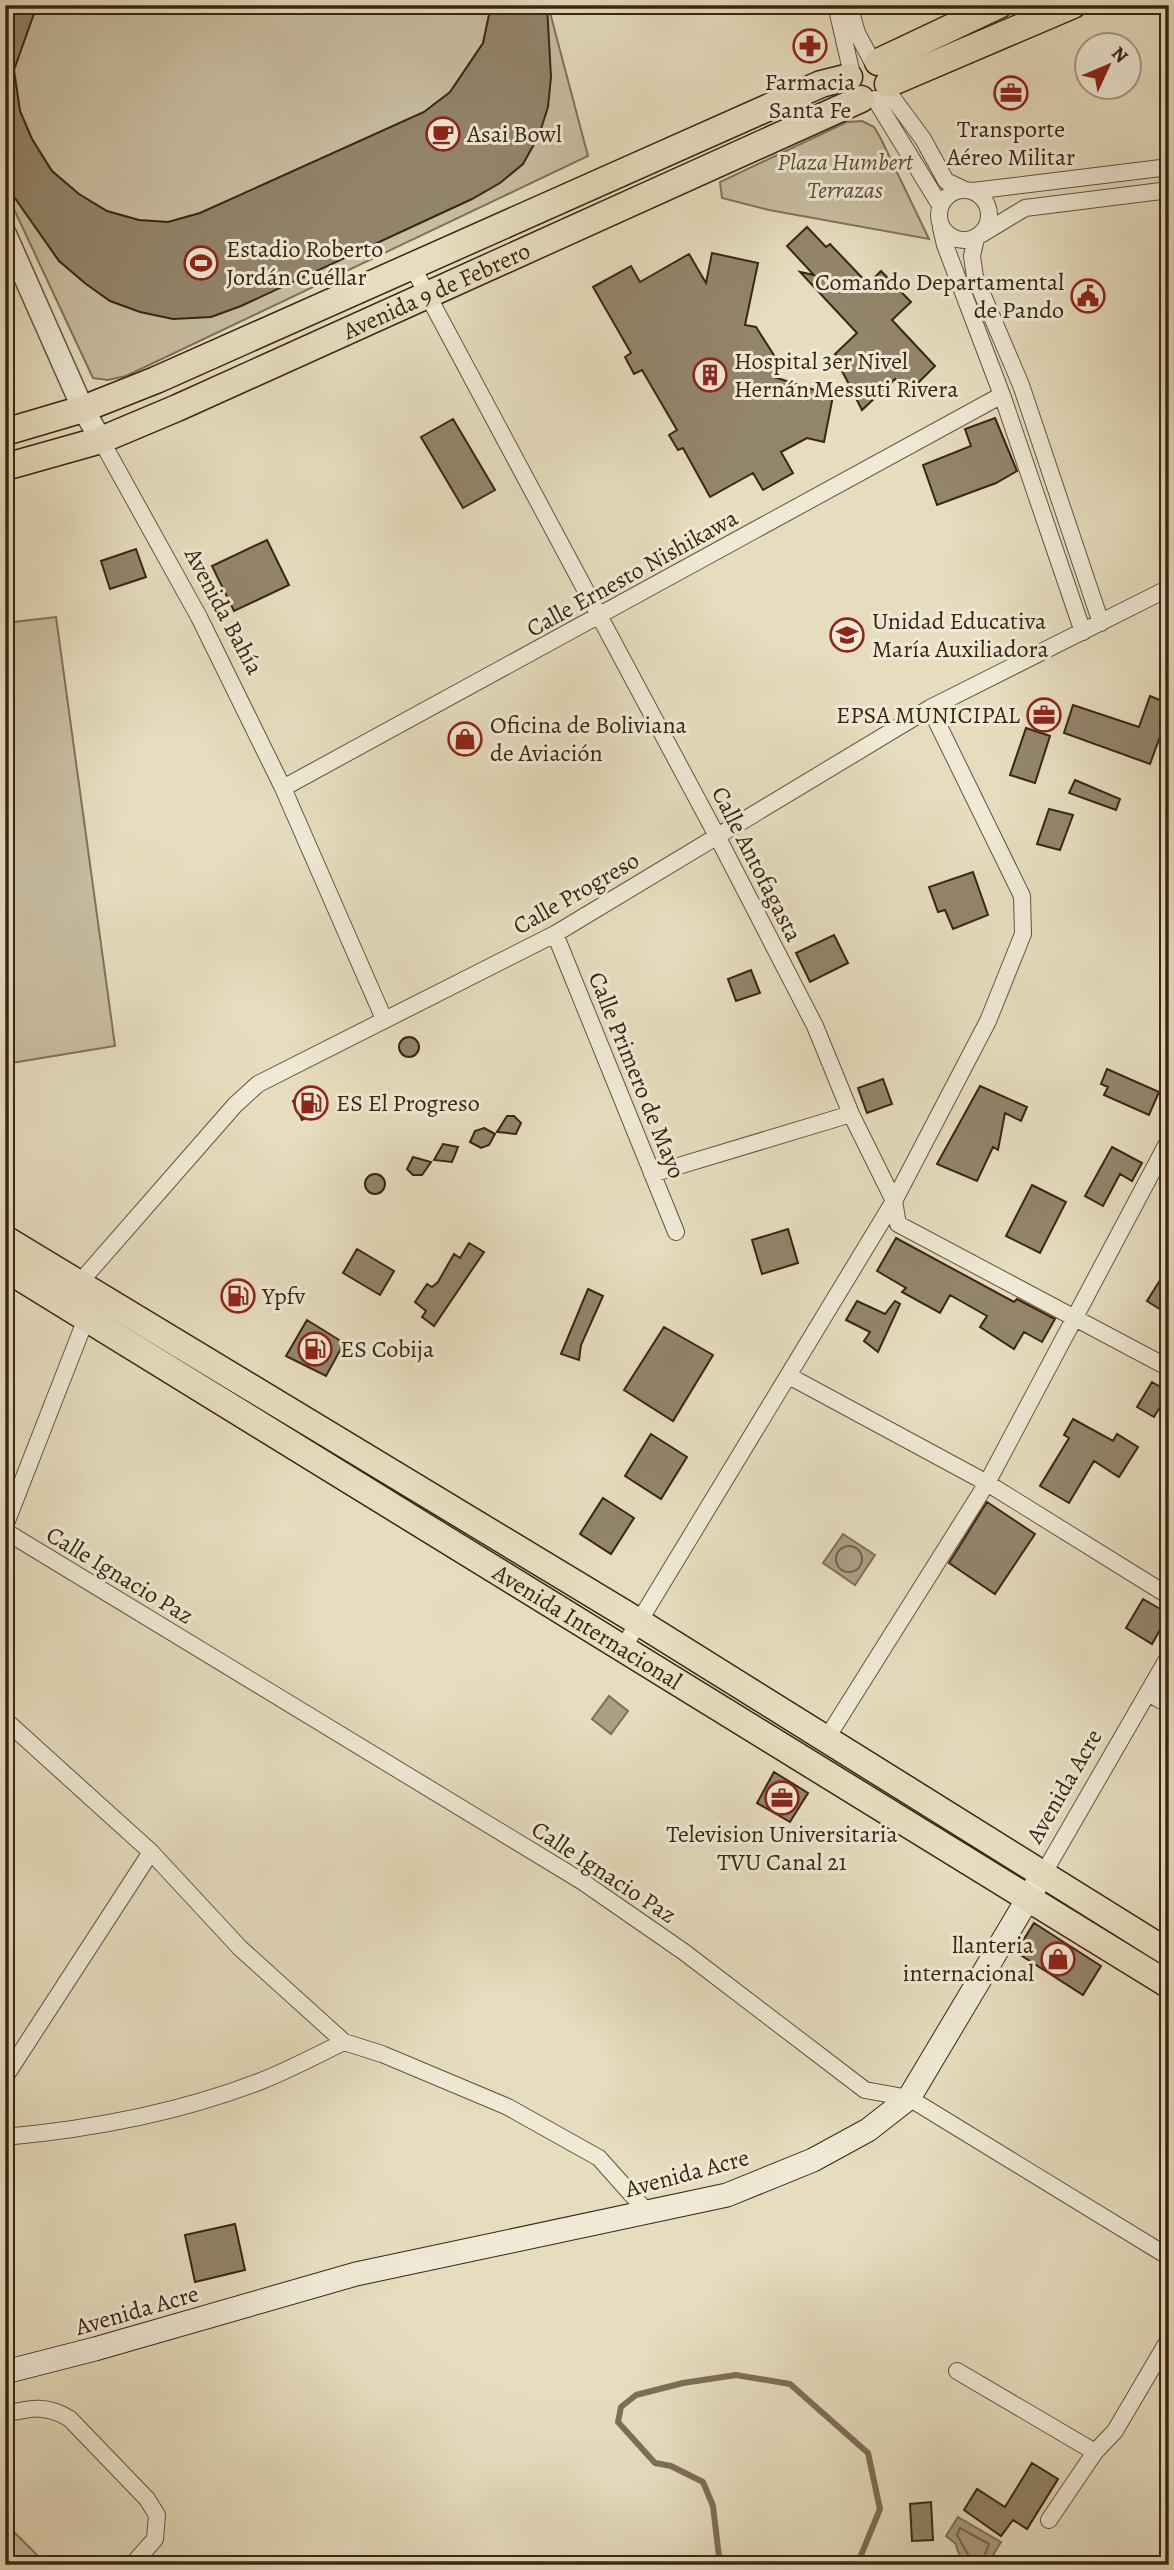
<svg xmlns="http://www.w3.org/2000/svg" width="1174" height="2570" viewBox="0 0 1174 2570" font-family="Alegreya,serif">
<style>
.green{fill:#c9bea1;stroke:#82725a;stroke-width:2}
.water{fill:#ac9e84;stroke:#7e6e56;stroke-width:2}
.lines{fill:none;stroke-linecap:round;stroke-linejoin:round}
.shore{stroke:#73624b;stroke-width:2}
.stream{stroke:#7e6e56;stroke-width:6}
.building{fill:#93856b;stroke:#3a2512;stroke-width:2}
.minor-casing{stroke:#65533d;stroke-width:18}
.tertiary-casing{stroke:#65533d;stroke-width:24}
.secondary-casing{stroke:#3a2512;stroke-width:25}
.primary-casing{stroke:#3a2512;stroke-width:29}
.trunk-casing{stroke:#3a2512;stroke-width:29}
.minor{stroke:#efe9d5;stroke-width:16}
.tertiary{stroke:#efe9d5;stroke-width:21}
.secondary{stroke:#efe9d5;stroke-width:23}
.primary{stroke:#e6ddbe;stroke-width:26}
.trunk{stroke:#e6ddbe;stroke-width:26}
.labels{text-anchor:middle;stroke-width:6;stroke-linejoin:round;paint-order:stroke}
.poi-label{font-size:24px;fill:#3a2512;stroke:#efe9d5;text-anchor:start}
.park-label{font-size:24px;font-style:italic;fill:#5e4b36;stroke:#efe9d5}
.street-label{font-size:24px;fill:#3a2512;stroke:#efe9d5}
</style>
<rect width="100%" height="100%" fill="#e6ddbe"/>
<filter id="stains"><feTurbulence type="fractalNoise" baseFrequency=".00286" numOctaves="4"/><feColorMatrix values="0 0 0 0 .2 0 0 0 0 .09 0 0 0 0 .02 0 0 0 .5 -.17"/></filter>
<radialGradient id="worn" r=".72"><stop offset=".6" stop-color="#630" stop-opacity="0"/><stop offset="1" stop-color="#630" stop-opacity=".3"/></radialGradient>
<path class="green" d="M5,5h543l40,151 -462,220 -18,4 -15,-2 -88,-188z
M862,121l12,6 7,12 48,100 -160,-29 -47,-12 -2,-16 127,-60z
M56,617l59,429 -110,18v-441z
M5,2523l39,39 -3,3h-36z"/>
<path class="water" d="M843,1534l32,21 -20,30 -32,-22z
M609,1696l19,15 -17,23 -19,-15z
M958,2517l43,25 -14,23c-17,0 -29,-4 -31,-21l-10,-8z"/>
<g class="lines">
<path class="shore" d="M836 1559a13 13 0 1 1 26 0a13 13 0 1 1-26 0Z
M974,2565l-17,-30 3,-7 29,16 -8,21"/>
<path class="stream" d="M720,2565l-7,-59 -10,-24 -32,-16 -16,-3 -37,-41 3,-15 15,-12 47,-12 53,-8 54,9 78,69 12,56 -23,56"/>
</g>
<path class="building" d="M5,5h32l-23,65 6,41 12,28 20,32 27,23 28,17 32,9 29,2 32,-9 224,-101 26,-20 33,-49 8,-38h56l4,72 -3,30 -9,28 -16,29 -23,19 -28,16 -231,107 -30,11 -38,2 -33,-7 -30,-11 -24,-17 -27,-23 -54,-77z
M807,227l19,20 4,-3 38,40 13,-13 30,31 -19,18 43,46 -27,27 -13,-14 -33,31 -21,-41 4,-4 -10,-11 22,-21 -57,-61 14,3 -27,-29z
M712,253l46,10 -13,62 11,2 21,33 -3,17 59,19 -9,46 -17,-4 -26,14 12,21 -30,17 -10,-17 -43,24 -27,-49 -5,2 -9,-15 8,-5 -35,-60 -8,4 -9,-17 6,-4 -38,-66 38,-21 9,16 49,-28 17,29z
M995,418l22,53 -21,12 -59,22 -14,-40 48,-19 -6,-17z
M453,419l42,71 -32,18 -42,-71z
M267,540l22,45 -55,26 -22,-45z
M136,549l10,28 -36,12 -9,-28z
M1150,696l19,8v8l-19,52 -86,-31 9,-28 66,22z
M1026,728l24,8 -15,47 -25,-8z
M1075,780l45,19 -4,11 -47,-17z
M1049,809l24,6 -13,35 -23,-6z
M973,872l15,43 -35,14 -8,-19 -7,2 -9,-25z
M834,935l14,28 -38,19 -14,-29z
M751,970l9,23 -24,8 -8,-22z
M399 1047a10 10 0 1 1 20 0a10 10 0 1 1-20 0Z
M1107,1069l52,23 -10,23 -45,-20 4,-8 -7,-3z
M883,1079l9,25 -25,9 -9,-25z
M980,1086l47,21 -6,14 -16,-8 -7,37 -5,-3 -16,34 -40,-17z
M318,1090l9,18 -25,12 -9,-19z
M507,1116h7l7,7 -5,11 -19,-2z
M484,1128l11,6 -6,11 -8,3 -11,-6 5,-11z
M443,1144l15,3 -6,15 -18,-2z
M1112,1147l30,16 -10,18 -12,-7 -17,32 -18,-10z
M413,1157l18,5 -9,13h-9l-6,-6z
M365 1184a10 10 0 1 1 20 0a10 10 0 1 1-20 0Z
M1032,1185l34,17 -26,51 -34,-17z
M788,1229l10,34 -36,11 -10,-34z
M896,1238l118,64 3,-3 38,20 -13,23 -18,-10 -10,17 -34,-22 7,-11 -37,-21 -10,18 -38,-21 4,-4 -29,-17z
M469,1243l15,9 -50,74 -12,-9 4,-6 -11,-9 12,-18 5,3 6,-5 16,-28 6,4z
M357,1249l37,22 -14,24 -37,-22z
M1169,1266v49l-22,-14z
M588,1289l15,7 -22,49 -2,15 -18,-6z
M857,1301l28,13 10,-13 5,3 -22,48 -14,-11 6,-9 -24,-12z
M307,1320l37,23 -18,33 -40,-20z
M664,1327l49,28 -40,66 -49,-31z
M1152,1382l17,10 -15,25 -17,-10z
M1073,1419l40,22 4,-7 21,13 -19,30 -25,-16 -25,42 -29,-17 29,-48 -5,-3z
M651,1434l36,23 -26,42 -36,-23z
M603,1498l31,20 -23,36 -31,-20z
M987,1502l48,32 -40,60 -46,-31z
M1143,1599l26,15 -17,30 -26,-16z
M774,1772l34,21 -18,29 -33,-19z
M1034,1923l67,43 -18,29 -67,-43z
M235,2224l10,46 -50,12 -10,-47z
M1032,2463l26,16 -31,50 -14,-9 -12,16 -37,-26 13,-21 28,18z
M931,2502l2,38 -21,1 -2,-37z"/>
<g class="lines">
<defs>
<path id="minor" d="M836,5l15,65
M849,5l8,28 15,28
M886,89l37,50 23,42 19,9
M875,99l65,106
M939 215a25 25 0 1 1 50 0a25 25 0 1 1-50 0Z
M973,191l196,-24
M941,228l4,17 57,150 81,237
M982,234l43,-26 144,-18
M976,238l-4,18 3,21 46,108 80,238
M411,264l306,572 98,190 36,88 43,87 4,23 271,144
M101,440l98,177 84,171 101,231
M283,788l719,-393
M555,934l121,298
M652,1174l199,-60
M74,1289l161,-184 23,-21 297,-150 375,-226 239,-120
M789,1376l198,107 182,113
M5,1526l84,-215
M5,1531l578,351 101,70 181,138 44,8 260,159
M623,1648l271,-447 94,-180 35,-87 -1,-38 -92,-188
M1148,1693l21,12
M5,1720l146,132 89,96 104,94 38,12 126,53 91,51 49,55
M825,1741l162,-258 182,-343
M1042,1876l127,-220
M5,2077l146,-225
M5,2137c88,-8 174,-24 256,-56 28,-11 56,-26 83,-39
M957,2371l138,81
M5,2414c26,-6 42,-10 65,5l77,80 10,16 -2,24 -23,26
M1049,2520l46,-68 20,-21 54,-92"/>
<path id="tertiary" d="M5,233l78,176 18,31"/>
<path id="secondary" d="M5,2372l90,-23 261,-75 371,-79 86,-35 55,-30 41,-32 127,-213"/>
<g id="primary">
<path d="M878,62l121,-57"/>
<path d="M888,84l185,-79"/>
<path d="M5,432l78,-23 73,-29 665,-296 28,-7"/>
<path id="s1" d="M5,467l96,-27 76,-32 684,-309"/>
</g>
<g id="trunk">
<path d="M5,1239l632,382 532,332"/>
<path id="s2" d="M5,1268l1164,717"/>
</g>
</defs>
<use href="#minor" class="minor-casing"/>
<use href="#tertiary" class="tertiary-casing"/>
<use href="#secondary" class="secondary-casing"/>
<use href="#primary" class="primary-casing"/>
<use href="#trunk" class="trunk-casing"/>
<use href="#minor" class="minor"/>
<use href="#tertiary" class="tertiary"/>
<use href="#secondary" class="secondary"/>
<use href="#primary" class="primary"/>
<use href="#trunk" class="trunk"/>
</g>
<defs>
<symbol id="pharmacy-ring" viewBox="-11 -11 22 22"><circle r="9.5" fill="#efe9d5" stroke="#8f2418" stroke-width="1.5"/><path d="M-2-6h4v4h4v4h-4v4h-4v-4h-4v-4h4Z" fill="#8f2418"/></symbol>
<symbol id="office-ring" viewBox="-11 -11 22 22"><circle r="9.5" fill="#efe9d5" stroke="#8f2418" stroke-width="1.5"/><path d="M-6-3h4V-5.5h4V-3h4V5H-6ZM-1-4.5V-3h2v-1.5ZM-6 0V1H6V0Z" fill="#8f2418"/></symbol>
<symbol id="cafe-ring" viewBox="-11 -11 22 22"><circle r="9.5" fill="#efe9d5" stroke="#8f2418" stroke-width="1.5"/><path d="M-5.5-4.5H6V0H3Q3 3.5 0 3.5H-2.5Q-5.5 3.5-5.5 0ZM3-3.2v2h1.7v-2ZM-6 4.5H4V6H-6Z" fill="#8f2418"/></symbol>
<symbol id="stadium-ring" viewBox="-11 -11 22 22"><circle r="9.5" fill="#efe9d5" stroke="#8f2418" stroke-width="1.5"/><path d="M0-5a6.5 5 0 1 0 0 10a6.5 5 0 1 0 0-10ZM-3.5-1.8h7v3.6h-7Z" fill="#8f2418"/></symbol>
<symbol id="civic-ring" viewBox="-11 -11 22 22"><circle r="9.5" fill="#efe9d5" stroke="#8f2418" stroke-width="1.5"/><path d="M-.6-6.5H3V-4.5H.6V-3L4-1V1h2V6H-6V1h2V-1L-.6-3ZM-1.2 2.5V6h2.4V2.5Z" fill="#8f2418"/></symbol>
<symbol id="building-ring" viewBox="-11 -11 22 22"><circle r="9.5" fill="#efe9d5" stroke="#8f2418" stroke-width="1.5"/><path d="M-4-6H4V6H1V3H-1V6H-4ZM-2.5-4.3h1.7v1.8h-1.7ZM.8-4.3h1.7v1.8H.8ZM-2.5-1h1.7V.8h-1.7ZM.8-1h1.7V.8H.8Z" fill="#8f2418"/></symbol>
<symbol id="school-ring" viewBox="-11 -11 22 22"><circle r="9.5" fill="#efe9d5" stroke="#8f2418" stroke-width="1.5"/><path d="M0-5L7-2L0 1L-7-2ZM-4 1L0 2.5L4 1V4Q0 6-4 4Z" fill="#8f2418"/></symbol>
<symbol id="shop-ring" viewBox="-11 -11 22 22"><circle r="9.5" fill="#efe9d5" stroke="#8f2418" stroke-width="1.5"/><path d="M-5-2.5h2.3a2.7 3.5 0 0 1 5.4 0H5L5.5 6h-11ZM-1.5-2.5h3a1.5 2.3 0 0 0-3 0Z" fill="#8f2418"/></symbol>
<symbol id="fuel-ring" viewBox="-11 -11 22 22"><circle r="9.5" fill="#efe9d5" stroke="#8f2418" stroke-width="1.5"/><path d="M-5.5-6h7V0h2V4h1.3V-2.5L3-4.5l.8-.8L6-3V5H2.5V1h-1V6h-7ZM-4.2-4.7v3.2H.2V-4.7Z" fill="#8f2418"/></symbol>
</defs>
<g fill-rule="evenodd">
<use href="#pharmacy-ring" x="791" y="27" width="38" height="38"/>
<use href="#office-ring" x="992" y="74" width="38" height="38"/>
<use href="#cafe-ring" x="424" y="115" width="38" height="38"/>
<use href="#stadium-ring" x="182" y="244" width="38" height="38"/>
<use href="#civic-ring" x="1069" y="277" width="38" height="38"/>
<use href="#building-ring" x="691" y="356" width="38" height="38"/>
<use href="#school-ring" x="828" y="616" width="38" height="38"/>
<use href="#office-ring" x="1025" y="696" width="38" height="38"/>
<use href="#shop-ring" x="446" y="720" width="38" height="38"/>
<use href="#fuel-ring" x="292" y="1084" width="38" height="38"/>
<use href="#fuel-ring" x="219" y="1277" width="38" height="38"/>
<use href="#fuel-ring" x="296" y="1330" width="38" height="38"/>
<use href="#office-ring" x="763" y="1779" width="38" height="38"/>
<use href="#shop-ring" x="1039" y="1940" width="38" height="38"/>
</g>
<g class="labels">
<g class="poi-label">
<text x="810" y="90" text-anchor="middle">Farmacia<tspan x="810" dy="28">Santa Fe</tspan></text>
<text x="1011" y="137" text-anchor="middle">Transporte<tspan x="1011" dy="28">Aéreo Militar</tspan></text>
<text x="467" y="142">Asai Bowl</text>
<text x="226" y="257">Estadio Roberto<tspan x="226" dy="28">Jordán Cuéllar</tspan></text>
<text x="1064" y="290" text-anchor="end">Comando Departamental<tspan x="1064" dy="28">de Pando</tspan></text>
<text x="734" y="369">Hospital 3er Nivel<tspan x="734" dy="28">Hernán Messuti Rivera</tspan></text>
<text x="872" y="629">Unidad Educativa<tspan x="872" dy="28">María Auxiliadora</tspan></text>
<text x="1020" y="723" text-anchor="end">EPSA MUNICIPAL</text>
<text x="490" y="733">Oficina de Boliviana<tspan x="490" dy="28">de Aviación</tspan></text>
<text x="336" y="1111">ES El Progreso</text>
<text x="262" y="1304">Ypfv</text>
<text x="340" y="1357">ES Cobija</text>
<text x="782" y="1842" text-anchor="middle">Television Universitaria<tspan x="782" dy="28">TVU Canal 21</tspan></text>
<text x="1034" y="1953" text-anchor="end">llanteria<tspan x="1034" dy="28">internacional</tspan></text>
</g>
<g class="park-label">
<text x="845" y="170">Plaza Humbert<tspan x="845" dy="28">Terrazas</tspan></text>
</g>
<g class="street-label">
<text dy="8" stroke="none"><textPath href="#s1" startOffset="467">Avenida 9 de Febrero</textPath></text>
<text transform="translate(632 573) rotate(-29)" y="8">Calle Ernesto Nishikawa</text>
<text transform="translate(224 611) rotate(62)" y="8">Avenida Bahía</text>
<text transform="translate(757 864) rotate(63)" y="8">Calle Antofagasta</text>
<text transform="translate(576 893) rotate(-30)" y="8">Calle Progreso</text>
<text transform="translate(637 1075) rotate(68)" y="8">Calle Primero de Mayo</text>
<text transform="translate(120 1575) rotate(31)" y="8">Calle Ignacio Paz</text>
<text dy="8" stroke="none"><textPath href="#s2" startOffset="684">Avenida Internacional</textPath></text>
<text transform="translate(1064 1786) rotate(-60)" y="8">Avenida Acre</text>
<text transform="translate(604 1872) rotate(33)" y="8">Calle Ignacio Paz</text>
<text transform="translate(687 2173) rotate(-15)" y="8">Avenida Acre</text>
<text transform="translate(137 2310) rotate(-16)" y="8">Avenida Acre</text>
</g>
</g>
<rect width="1174" height="2570" fill="none" stroke="#e6ddbe" stroke-width="28"/>
<rect x="7" y="7" width="1160" height="2556" fill="none" stroke="#3a2512" stroke-width="3.5"/>
<rect x="14" y="14" width="1146" height="2542" fill="none" stroke="#3a2512" stroke-width="2"/>
<g transform="translate(1108 66) rotate(46)"><circle r="33" fill="#efe9d5" stroke="#a79b87" stroke-width="2"/>
<path d="M0-5L12 26L0 18L-12 26Z" fill="#8f2418"/>
<text y="-10" font-size="19" font-weight="bold" text-anchor="middle" fill="#3a2512">N</text>
</g>
<rect width="100%" height="100%" filter="url(#stains)"/>
<rect width="100%" height="100%" fill="url(#worn)"/>
</svg>
